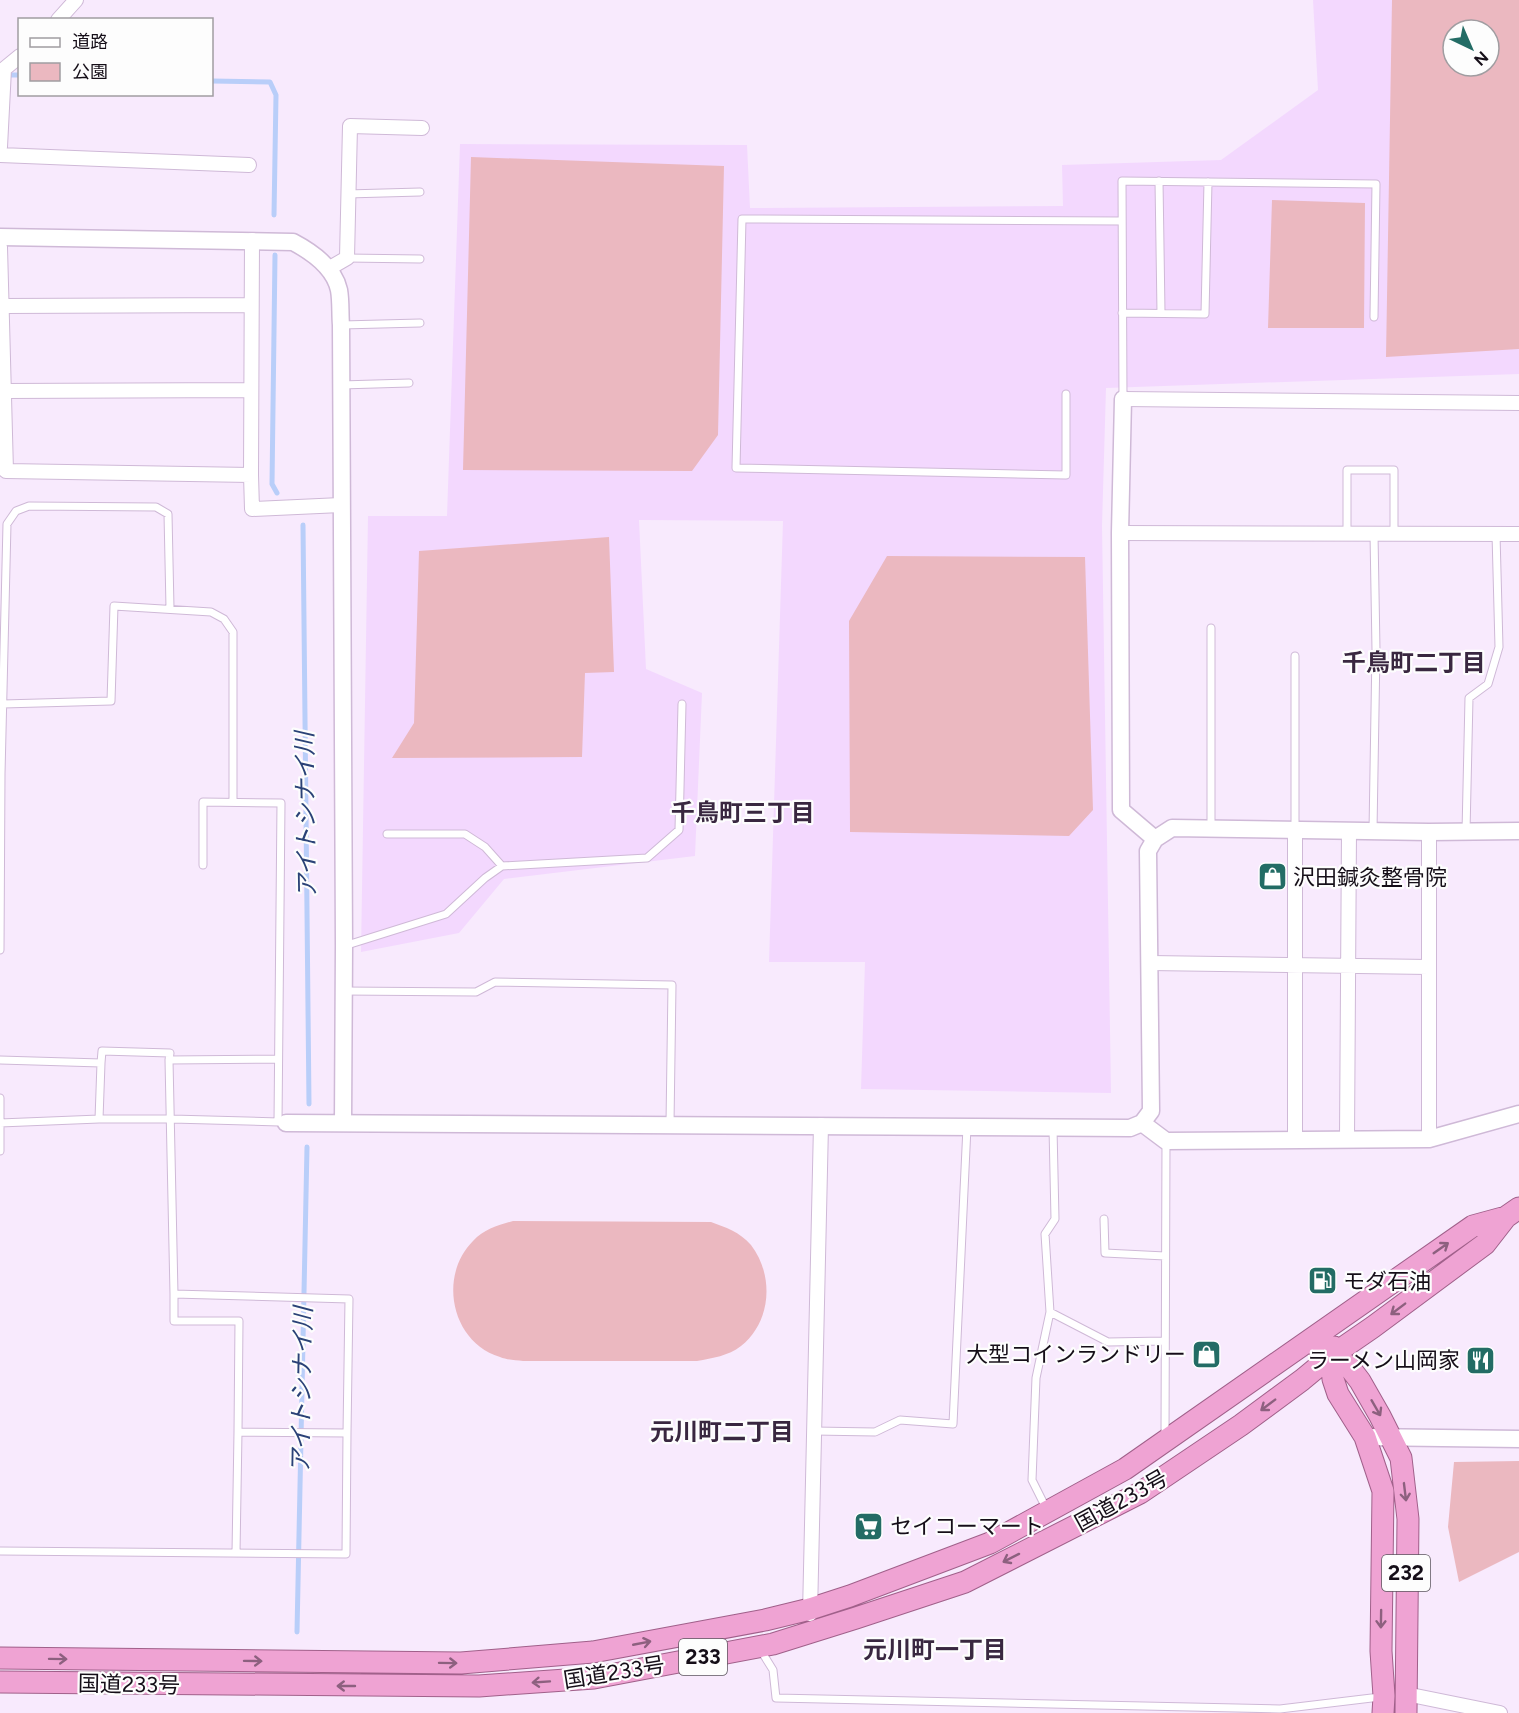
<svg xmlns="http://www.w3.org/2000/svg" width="1519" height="1713" viewBox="0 0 1519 1713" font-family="Figtree,'Noto Sans JP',sans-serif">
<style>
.built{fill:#f3d8fe;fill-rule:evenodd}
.green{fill:#ebb8c0;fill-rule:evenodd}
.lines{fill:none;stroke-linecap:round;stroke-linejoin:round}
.stream{stroke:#b9cef9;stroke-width:5}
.service-casing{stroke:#cfb9d7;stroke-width:9}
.minor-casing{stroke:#cfb9d7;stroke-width:16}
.tertiary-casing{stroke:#cfb9d7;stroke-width:19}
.trunk-casing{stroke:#a0608a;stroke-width:23}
.service{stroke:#fff;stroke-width:7}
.minor{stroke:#fff;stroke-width:14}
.tertiary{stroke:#fff;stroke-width:16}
.trunk{stroke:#efa3d3;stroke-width:21}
.oneway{stroke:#8d607f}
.labels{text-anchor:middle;stroke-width:4.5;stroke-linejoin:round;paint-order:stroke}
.shield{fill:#fdfdfd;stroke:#5b565d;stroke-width:1.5}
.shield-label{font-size:21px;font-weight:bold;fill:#150e18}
.poi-label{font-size:22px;fill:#150e18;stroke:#fdfdfd;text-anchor:start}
.street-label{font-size:22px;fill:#150e18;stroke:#fdfdfd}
.neighbourhood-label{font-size:24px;font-weight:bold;fill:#392740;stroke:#fdfdfd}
.water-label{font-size:24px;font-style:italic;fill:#2a4277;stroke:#fdfdfd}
</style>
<rect width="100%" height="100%" fill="#f8eafd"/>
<path class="built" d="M1313,0h206v374l-413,14 -4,138 9,567 -250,-4 4,-127h-96l14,-441 -144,-1 7,149 56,24 -7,163 -191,23 -45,54 -98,19 7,-436h79l13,-372 287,1 3,63 313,-2 -1,-41 159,-5 97,-70zM1453,30h36v36h-36z"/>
<path class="green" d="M1392,0h127v349l-133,8zM1453,30h36v36h-36z
M471,157l253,9 -6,269 -26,36 -229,-1z
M1272,200l93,3 -1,125h-96z
M609,537l5,135 -29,1 -3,84 -190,1 22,-35 5,-172z
M887,556l198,1 8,253 -24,26 -219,-4 -1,-211z
M513,1221l198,1c14,5 29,10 40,23 23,30 21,76 -10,101 -13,10 -28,12 -44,15h-174c-8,-1 -16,-1 -23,-4 -49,-15 -62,-81 -27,-116 11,-12 26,-16 40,-20z
M1519,1461v91l-60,30 -11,-55 6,-65z"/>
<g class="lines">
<path class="stream" d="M5,75h15
M212,81l58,1 6,13 -2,120
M275,255l-3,229 5,9
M303,525l6,579
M297,1632l10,-485"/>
<defs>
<path id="service" d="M1159,181l2,131
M347,194l73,-2
M347,258l73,1
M1122,313l83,1 3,-132
M342,325l78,-2
M341,385l68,-2
M1066,394v81l-330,-7 6,-249 380,2
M1123,399l-1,-218 254,3 -2,133
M1347,534v-64h47v64
M1211,628v201
M3,704l108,-3 3,-95 97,6 13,7 9,13v170
M1295,830v-174
M1373,831l3,-181 -2,-116
M1466,832l3,-134 19,-14 11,-37 -3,-113
M387,834h78l20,13 17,19
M203,865v-63l78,1 -3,319
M344,946l102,-32 39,-36 17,-12 145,-8 32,-28 3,-126
M0,950l1,-176 6,-250 9,-13 13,-5 127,1 12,7 2,94
M343,991l133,1 19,-10 177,3 -2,139
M0,1060l101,3 -2,56
M101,1063l1,-12 68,2 -1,7
M0,1098v53
M0,1123l99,-4h73l107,3
M1104,1219l1,34 60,3
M174,1294v27h65l-1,111
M1050,1312l58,30 57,-1
M814,1431l61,1 25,-12 53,4 14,-297
M1165,1436l1,-295
M1047,1510l-15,-30 4,-102 14,-66 -5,-78 10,-15 -2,-91
M0,1551l346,3 1,-121
M236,1553l2,-121 109,1 2,-134 -175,-5 -5,-234 109,-1
M760,1649l13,21 3,28 504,11 100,-12"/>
<path id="minor" d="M58,20l18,-20
M0,147l4,-78 16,-13
M0,155l249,10
M0,247l6,224 245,4 1,34 89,-4
M328,269l19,-11 3,-132 72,2
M3,306l247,-1
M4,391l247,-1
M1123,399l396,4
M251,475l1,-235
M1120,533l399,1
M1150,963l279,4
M1429,1139v-307
M1295,1140v-310
M1347,1140l2,-309
M810,1614l11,-489
M1406,1694l94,19"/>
<path id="tertiary" d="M0,237l293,5c19,10 41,25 46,48 2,11 1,24 2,35l3,621 -1,177
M1123,399l-3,134 1,277 34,29
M286,1123l844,5 12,-5 9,-12 -3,-260 7,-12 17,-11 257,4 90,-1
M1142,1123l24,18 263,-2 90,-25
M1365,1437l154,2"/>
<path id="trunk" d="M1334,1347l-3,9 2,23 5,15 27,43 18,54 -2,160 3,45 -1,17
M1320,1352l22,9 8,7 10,13 20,35 21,42 7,61 -2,194
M0,1658l461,5 132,-11 172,-32 45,-11 40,-13 140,-53 135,-74 348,-243 33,-9
M0,1682l479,4 115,-8 179,-34 83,-26 109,-36 175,-89 101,-68 61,-45 29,-24 42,-29 112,-83 21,-27 13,-9"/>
</defs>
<use href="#service" class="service-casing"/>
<use href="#minor" class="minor-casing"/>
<use href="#tertiary" class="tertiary-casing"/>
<use href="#trunk" class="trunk-casing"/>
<use href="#service" class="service"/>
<use href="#minor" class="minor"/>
<use href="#tertiary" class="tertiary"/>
<use href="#trunk" class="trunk"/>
</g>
<defs><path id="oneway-shaft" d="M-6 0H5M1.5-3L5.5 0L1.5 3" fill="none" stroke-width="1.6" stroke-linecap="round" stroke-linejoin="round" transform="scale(1.5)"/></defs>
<g class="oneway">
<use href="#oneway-shaft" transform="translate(1441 1248) rotate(-35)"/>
<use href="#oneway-shaft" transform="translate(1398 1309) rotate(143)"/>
<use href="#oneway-shaft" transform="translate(1268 1405) rotate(143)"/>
<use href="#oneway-shaft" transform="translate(1376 1408) rotate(60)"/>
<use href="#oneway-shaft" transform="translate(1405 1492) rotate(83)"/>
<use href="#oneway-shaft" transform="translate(1011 1558) rotate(153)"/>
<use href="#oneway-shaft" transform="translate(1381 1619) rotate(91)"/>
<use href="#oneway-shaft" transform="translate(642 1643) rotate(-11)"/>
<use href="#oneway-shaft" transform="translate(58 1659) rotate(1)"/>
<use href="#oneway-shaft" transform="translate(253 1661) rotate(1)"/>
<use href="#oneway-shaft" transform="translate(448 1663) rotate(1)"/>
<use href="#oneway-shaft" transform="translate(541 1682) rotate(176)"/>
<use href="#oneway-shaft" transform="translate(346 1686) rotate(-180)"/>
</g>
<defs>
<symbol id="shop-square" viewBox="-11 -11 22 22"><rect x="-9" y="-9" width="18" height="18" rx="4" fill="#236c65" stroke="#fdfdfd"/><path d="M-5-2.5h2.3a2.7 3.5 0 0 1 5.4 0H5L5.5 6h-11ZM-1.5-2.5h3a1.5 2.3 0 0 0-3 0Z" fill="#fff"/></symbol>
<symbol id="fuel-square" viewBox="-11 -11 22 22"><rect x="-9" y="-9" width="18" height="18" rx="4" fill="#236c65" stroke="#fdfdfd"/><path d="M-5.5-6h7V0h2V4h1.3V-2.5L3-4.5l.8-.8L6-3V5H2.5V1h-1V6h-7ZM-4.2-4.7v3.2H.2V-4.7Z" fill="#fff"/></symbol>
<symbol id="restaurant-square" viewBox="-11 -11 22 22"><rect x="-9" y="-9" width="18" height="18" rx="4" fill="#236c65" stroke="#fdfdfd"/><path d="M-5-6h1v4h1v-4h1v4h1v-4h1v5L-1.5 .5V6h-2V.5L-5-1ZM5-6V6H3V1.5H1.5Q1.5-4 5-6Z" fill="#fff"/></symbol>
<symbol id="supermarket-square" viewBox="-11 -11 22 22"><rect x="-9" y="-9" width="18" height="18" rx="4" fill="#236c65" stroke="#fdfdfd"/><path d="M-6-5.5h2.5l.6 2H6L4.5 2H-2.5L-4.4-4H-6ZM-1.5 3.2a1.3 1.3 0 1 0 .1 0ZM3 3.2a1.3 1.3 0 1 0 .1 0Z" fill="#fff"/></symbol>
</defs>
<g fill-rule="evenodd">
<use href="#shop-square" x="1256" y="860" width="33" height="33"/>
<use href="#fuel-square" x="1306" y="1264" width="33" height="33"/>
<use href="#shop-square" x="1190" y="1338" width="33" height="33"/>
<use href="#restaurant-square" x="1464" y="1344" width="33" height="33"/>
<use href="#supermarket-square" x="852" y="1510" width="33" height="33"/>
</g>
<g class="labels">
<g class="shield">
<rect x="1382" y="1555" width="48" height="36" rx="4.5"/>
<rect x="679" y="1639" width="48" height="36" rx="4.5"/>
</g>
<g class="shield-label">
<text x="1406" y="1580">232</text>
<text x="703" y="1664">233</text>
</g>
<g class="poi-label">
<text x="1293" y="885">沢田鍼灸整骨院</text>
<text x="1343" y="1289">モダ石油</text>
<text x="1186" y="1362" text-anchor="end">大型コインランドリー</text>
<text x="1460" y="1368" text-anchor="end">ラーメン山岡家</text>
<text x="890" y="1534">セイコーマート</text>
</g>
<g class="street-label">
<text transform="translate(1121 1500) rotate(-29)" y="8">国道233号</text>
<text transform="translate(614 1672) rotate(-9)" y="8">国道233号</text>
<text transform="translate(129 1684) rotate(1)" y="8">国道233号</text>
</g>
<g class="neighbourhood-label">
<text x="1414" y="671">千鳥町二丁目</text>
<text x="743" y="821">千鳥町三丁目</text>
<text x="722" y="1440">元川町二丁目</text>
<text x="935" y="1658">元川町一丁目</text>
</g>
<g class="water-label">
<text transform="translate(306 815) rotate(-91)" y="8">アイトシナイ川</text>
<text transform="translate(302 1390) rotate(-89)" y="8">アイトシナイ川</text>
</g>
</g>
<rect x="18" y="18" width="195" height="78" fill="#fdfdfd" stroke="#a09da1" stroke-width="1.5"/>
<rect x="30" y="38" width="30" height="9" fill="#ffffff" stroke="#a09da1" stroke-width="1.5"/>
<text x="72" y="48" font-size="18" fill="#150e18">道路</text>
<rect x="30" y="63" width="30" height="18" fill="#ebb8c0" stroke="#a09da1" stroke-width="1.5"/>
<text x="72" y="78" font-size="18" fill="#150e18">公園</text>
<g transform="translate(1471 48) rotate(136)"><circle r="28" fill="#fdfdfd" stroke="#a09da1" stroke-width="1.5"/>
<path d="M0-4.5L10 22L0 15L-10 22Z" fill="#236c65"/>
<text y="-9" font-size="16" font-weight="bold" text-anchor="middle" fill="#150e18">N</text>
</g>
</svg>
